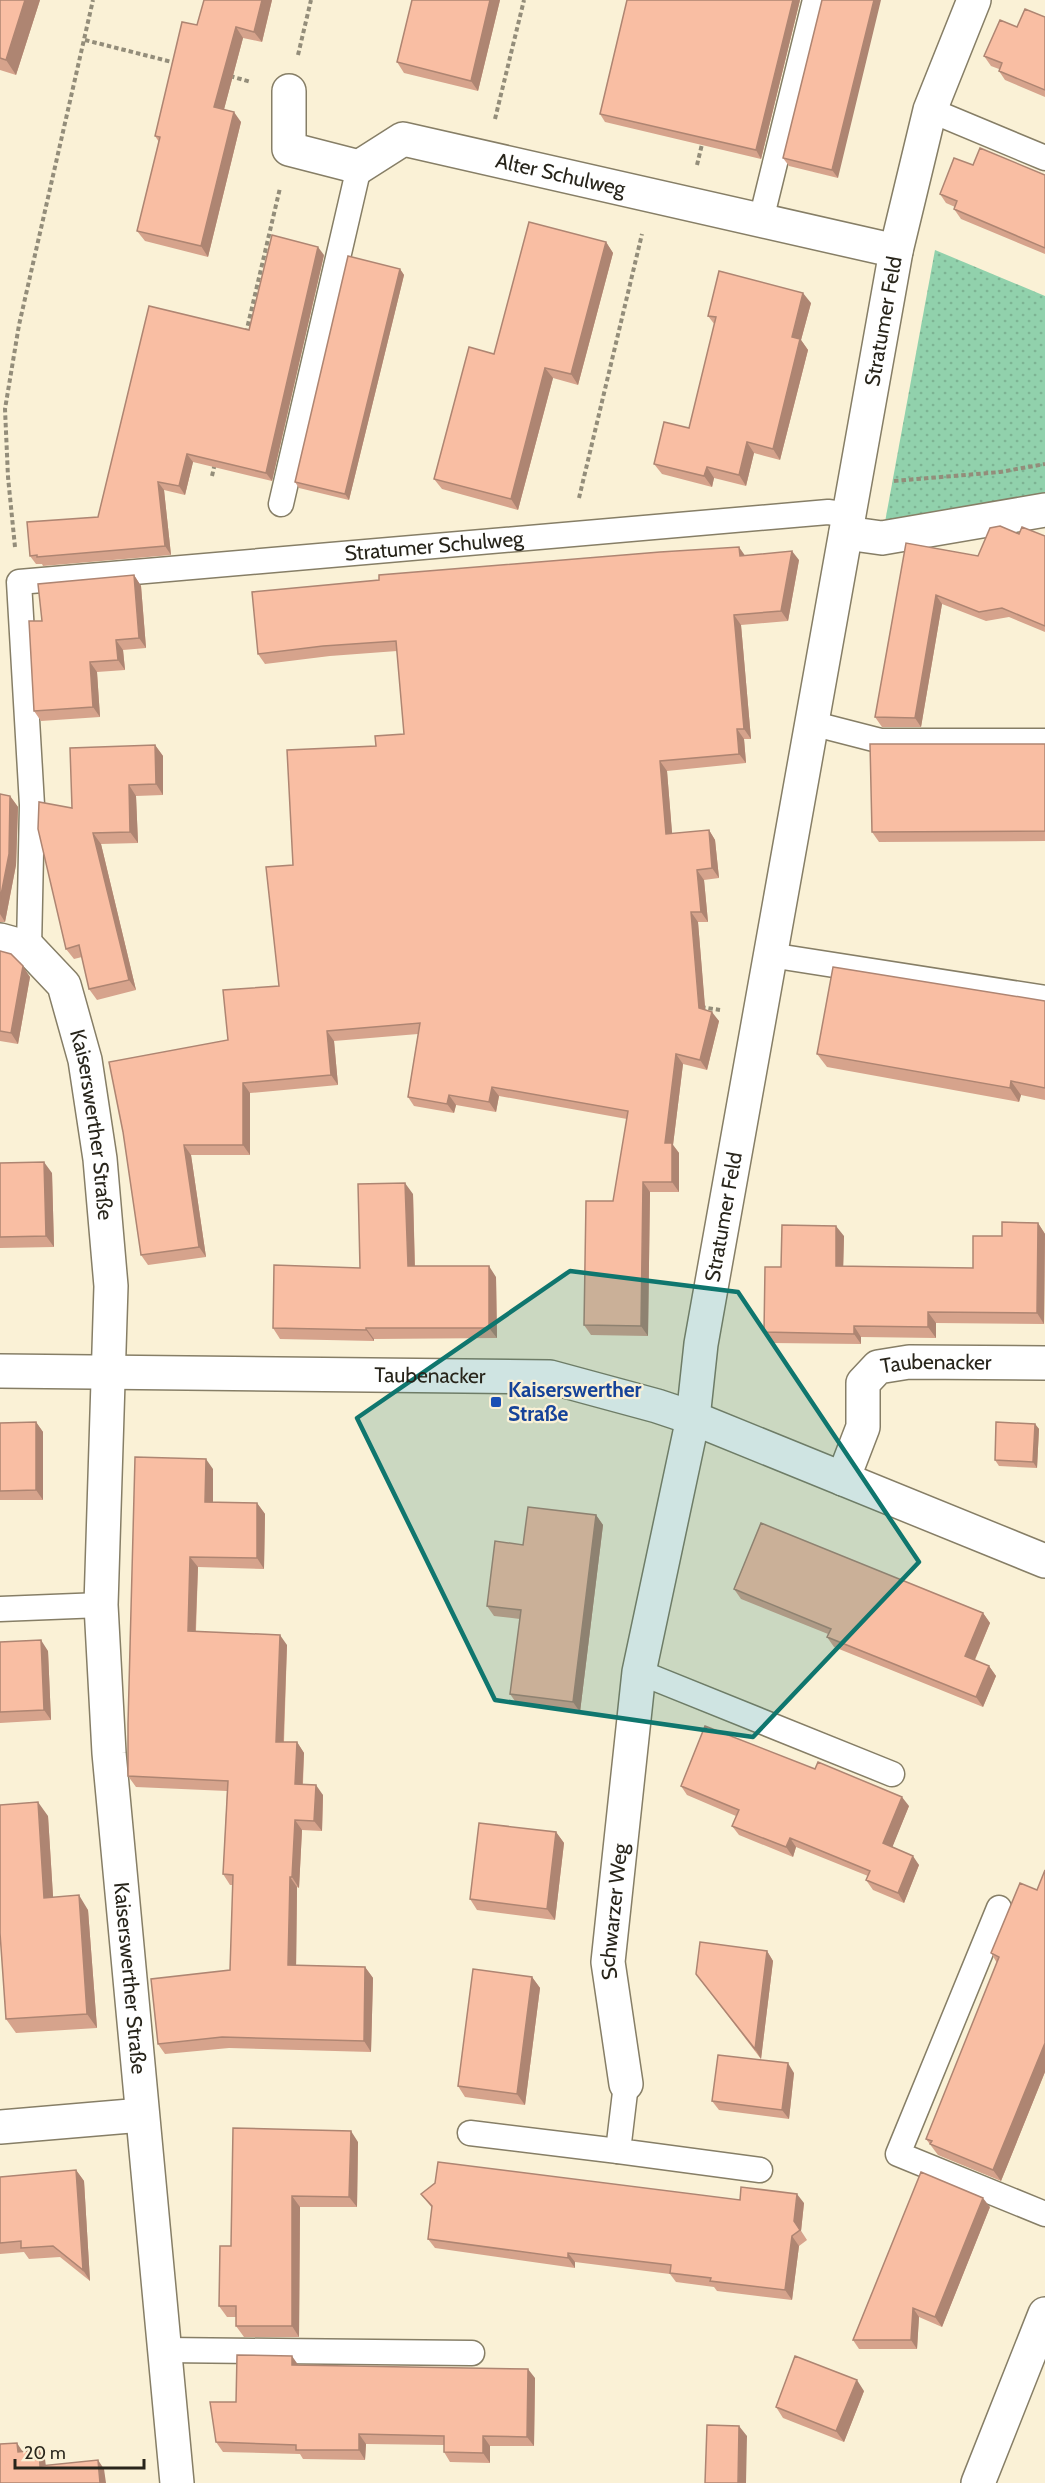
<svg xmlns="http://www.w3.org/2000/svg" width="1045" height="2483" viewBox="0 0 1045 2483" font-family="Cabin,sans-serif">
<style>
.park{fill:url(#park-dots)}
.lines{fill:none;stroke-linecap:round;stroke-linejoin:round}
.lane-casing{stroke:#867e66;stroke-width:27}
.street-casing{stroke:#867e66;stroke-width:36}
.path{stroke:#938d7a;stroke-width:4;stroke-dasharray:4.5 3;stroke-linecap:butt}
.lane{stroke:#fff;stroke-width:24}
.street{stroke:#fff;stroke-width:33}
.wall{fill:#d6a38c}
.shaded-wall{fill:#ae8572}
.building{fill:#f9bea3;stroke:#ae8572;stroke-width:1.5}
.marked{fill:#0f766e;fill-opacity:0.2;stroke:#0f766e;stroke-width:4.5;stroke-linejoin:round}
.transit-dot{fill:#1a4fb4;stroke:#faf1d6;stroke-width:2}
.labels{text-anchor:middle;stroke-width:4.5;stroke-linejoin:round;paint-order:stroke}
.street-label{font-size:21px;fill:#28251b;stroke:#faf1d6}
.transit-label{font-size:21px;font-weight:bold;fill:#164399;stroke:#faf1d6;text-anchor:start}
</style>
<defs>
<pattern id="park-dots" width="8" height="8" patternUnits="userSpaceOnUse" patternTransform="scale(1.5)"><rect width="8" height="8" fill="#91d1ac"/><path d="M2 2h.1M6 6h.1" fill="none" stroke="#7db393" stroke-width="1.8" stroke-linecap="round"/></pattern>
</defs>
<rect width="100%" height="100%" fill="#faf1d6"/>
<path class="park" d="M935,250l110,46v197l-160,29z"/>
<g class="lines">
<defs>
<g id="lane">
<path d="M930,110l115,48"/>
<path d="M761,220l54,-220"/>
<path d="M281,504l78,-337"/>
<path d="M811,723l70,18h164"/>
<path id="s1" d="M29,948l3,-143 -13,-223 809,-70 22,3"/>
<path d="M770,955l275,43"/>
<path d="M0,1609l101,-4"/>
<path d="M639,1672l253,102"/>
<path d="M999,1908l-101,246 147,60"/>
<path d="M626,2084l-8,67 142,19"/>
<path d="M470,2133l148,18"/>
<path d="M165,2350l307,3"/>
</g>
<g id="street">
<path id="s2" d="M289,91v58l70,18 44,-28 493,112"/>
<path d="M846,533l36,5 163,-28"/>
<path id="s3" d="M0,940l29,8 35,37 21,75 15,99 11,127 -10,319 8,148 68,730"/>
<path id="s4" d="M0,1371l550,6 107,29 36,12 352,143"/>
<path id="s5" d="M843,1479l20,-52v-44l15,-16 31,-5 136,1"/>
<path id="s6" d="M626,2084l-18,-122 31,-290 54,-254 8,-74 195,-1093 34,-141 44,-110"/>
<path d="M0,2127l142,-12"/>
<path d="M978,2483l67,-169"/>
</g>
</defs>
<use href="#lane" class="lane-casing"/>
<use href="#street" class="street-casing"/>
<path class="path" d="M85,40l91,23
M298,55l13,-55
M230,76l21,6
M495,119l29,-119
M697,165l6,-25
M246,333l34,-145
M212,476l3,-13
M894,481l106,-9 45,-8
M579,498l63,-264
M15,547l-7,-70 -3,-68 14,-84 74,-325
M701,1007l19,3"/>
<use href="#lane" class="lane"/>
<use href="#street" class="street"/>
</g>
<path class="wall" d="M0,0h40l-24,75 -16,-5z
M272,0l-10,42 -19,-4 -19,71 17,13 -33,135 -63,-16 -8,-10 22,-89 -4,-6 42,-111z
M412,0h88l-22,91 -74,-18 -7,-11z
M627,0h173l-39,159 -156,-37 -5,-8z
M822,0l16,178 -49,-12 -6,-8z
M1045,17v80l-40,-17 -6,-9v-2l-8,-3 -7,-10 33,-29z
M973,165l72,10v79l-84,-35 -7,-10 1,-2 -9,-4 -6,-9z
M606,242l7,11 -35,132 -25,-7 -35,132 -76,-21 -8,-10 60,-125z
M324,255l-52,226 -79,-19 -8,33 -21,-5 7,65 -128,11 -1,-2h-6l-6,-8 68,-39 151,-187z
M400,269l4,6 -55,225 -50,-12 -4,-6z
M811,303l-10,37 7,10 -28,110 -26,-7 -8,33 -32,-8 -2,9 -50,-13 -8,-10 35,-36 26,-103 -7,-9z
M1019,534l26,2v96l-36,-15 -23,4 -44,-17 -21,123h-39l-7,-10 31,-174 72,13z
M745,556l54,4 -11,61 -47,4 10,114h-7l2,24 -79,8 5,63 37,-4 6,10 4,38 -15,2 4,42h-10l7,88 14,11 -12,49 -24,-6 -10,81 6,8v39h-29l-2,144 -57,-1 -7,-10 29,-124 14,-82 -128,-23 -3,16 -40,-7 -2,8 -40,-7 -6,-9 10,-63 -84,7 4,44 -88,8v62h-59l15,102 -58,8 -7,-10 -18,-123 105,-92 51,-54 14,-121 83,-119 28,-12 -7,-83 -67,5 -65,8 -7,-10z
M134,575l7,11 5,62 -23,2 2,20 -28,2 3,45 -59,4 -7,-10 8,-90z
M1045,744v97l-166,1 -7,-10z
M155,745l8,11v39l-27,1 2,47 -37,1 35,146 -39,10 -8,-11 -7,-32 -8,2 -8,-10 6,-141z
M0,794l10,2 8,11 -2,58 -11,57h-5z
M0,951l30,26 -12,67 -18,-3z
M1045,1001v99l-24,-5 -2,7 -192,-35 -10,-13z
M0,1163l52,10 2,74 -54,1z
M413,1194l2,72 81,11 1,61 -123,1v2l-94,-2 -7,-11 87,-60z
M1038,1223l7,11 -1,90 -108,-1v15l-75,-1v7l-89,-1 -8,-11 17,-65 63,-31 -1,30 130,2 29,-32z
M36,1422l7,10v68h-43v-77z
M1035,1424l4,5 -2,39 -38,-2 -4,-6z
M213,1469v33l44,1 8,11 -1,55 -66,-2 -2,64 91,14 -3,97h13l7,11 -1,31 20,11 -1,36 -20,-1 -3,58 -2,-1 -1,78 69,2 8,11 -2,74 -142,-4 -64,6 -7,-10 72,-74 3,-85h-3l-7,-11 4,-83 -91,-4 -8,-11z
M596,1515l7,10 -23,187 -63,-8 -7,-10 10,-75 -26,-3 -7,-10 36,-61z
M734,1589l249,24 7,10 -15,37 14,6 7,10 -13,31 -149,-60 -7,-10 1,-3 -87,-35z
M0,1642l48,9 3,69 -51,3z
M681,1786l228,20 -17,41 27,18 -15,38 -31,-13 -7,-10 2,-4 -72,-29 -3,10 -54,-22 -7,-9 4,-10 -49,-21z
M48,1816l5,81 35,13 9,118 -81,5 -10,-14z
M556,1832l8,11 -9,77 -78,-10 -7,-11z
M1045,1870v202l-44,109 -63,-26 -12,-16 71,-176 -6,-10 46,-63z
M767,1951l6,10 -12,98 -65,-85z
M532,1977l8,11 -15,117 -60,-8 -7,-11z
M794,2073l-5,46 -70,-9 -7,-9z
M358,2142l-1,65h-57l-1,130h-55l-8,-11v-9h-9l-8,-11 12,-60z
M76,2170l8,11 6,100 -30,-24 -31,2 -5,-7 -24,2v-77z
M421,2194l319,6 64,3 -3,28 6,9 -8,6 -7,54 -75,-9 -3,-4 -38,-5 -6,-8 -95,-12v6l-140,-20 -7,-9 4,-31z
M990,2207l-48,120 -23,-10 -2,32h-58l-6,-9z
M299,2365l236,13 -1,68h-44v17l-40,-1 -6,-10v-7l-78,-1 -1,16 -62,-1 -3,-5 -77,-2 -7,-10 20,-40z
M864,2391l-20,51 -61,-24 -7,-11z"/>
<path class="shaded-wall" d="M25,0h15l-24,75 -10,-15z
M262,0h10l-10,42 -8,-10z
M490,0h10l-22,91 -7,-10z
M793,0h7l-39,159 -5,-9z
M874,0h7l-43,178 -6,-8z
M236,27l7,11 -21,79 -8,-10z
M234,112l7,10 -33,135 -7,-11z
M606,242l7,11 -35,132 -7,-11z
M318,247l6,8 -52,226 -6,-8z
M400,269l4,6 -55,225 -4,-6z
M803,293l8,10 -10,37 7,10 -28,110 -7,-11 19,-112z
M545,368l8,10 -35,132 -7,-11z
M747,442l7,11 -8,33 -7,-11z
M187,454l6,8 -8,33 -6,-9z
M707,467l7,11 -2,9 -8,-11z
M158,482l6,8 7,65 -6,-9z
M739,547l7,10 -6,-1z
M792,551l7,9 -11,61 -7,-10z
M134,575l7,11 5,62 -7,-10z
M936,595l6,9 -21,123 -6,-9z
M734,615l7,10 10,114 -7,-10z
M116,640l7,10 2,20 -7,-10z
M90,662l7,10 3,45 -7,-10z
M737,729l7,10 2,24 -7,-9z
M155,745l8,11v39l-7,-11z
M660,761l7,10 6,73 -7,-10z
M129,785l7,11 2,47 -8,-11z
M10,796l8,11 -2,58 -11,57 -5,-8v-14z
M709,830l6,10 4,38 -7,-10z
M93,833l8,11 35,146 -7,-10z
M697,870l7,10 4,42 -7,-10z
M691,912l7,10 8,96 -7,-10z
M23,966l7,11 -12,67 -7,-11z
M712,1012l7,9 -12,49 -7,-10z
M327,1031l7,10 4,44 -7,-10z
M676,1054l7,10 -10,81 6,8v39l-7,-10 -7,-39z
M1011,1081l10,14 -2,7 -9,-14z
M243,1083l7,10v62l-7,-10z
M492,1087l7,9 -3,16 -7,-10z
M449,1095l7,10 -2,8 -7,-9z
M184,1145l7,10 15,102 -7,-10z
M44,1162l8,11 2,74 -8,-11z
M643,1182l7,10 -2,144 -7,-10z
M405,1183l8,11 2,83 -7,-11z
M1038,1223l7,11 -1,90 -7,-11z
M836,1226l8,10 -1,41 -7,-11z
M489,1266l7,11 1,61 -8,-10z
M928,1312l8,11v15l-8,-11z
M854,1326l7,11v7l-7,-10z
M366,1328l8,11v2l-8,-11z
M36,1422l7,10v68l-7,-10z
M1035,1424l4,5 -2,39 -4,-6z
M206,1459l7,10v43l-8,-10z
M257,1503l8,11 -1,55 -7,-11z
M596,1515l7,10 -23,187 -7,-10z
M190,1557l8,10 -3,74 -7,-10z
M983,1613l7,10 -18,43 -7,-10z
M280,1635l7,10 -4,107 -7,-10z
M41,1640l7,11 3,69 -7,-10z
M989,1666l7,10 -13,31 -7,-10z
M297,1742l7,11 -2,41 -7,-10z
M316,1785l7,10 -1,36 -8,-10z
M902,1797l7,9 -19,47 -7,-10z
M38,1802l10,14 6,96 -10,-14z
M295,1820l7,10 -3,58 -7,-11z
M556,1832l8,11 -9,77 -8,-11z
M790,1838l6,9 -3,10 -7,-10z
M913,1856l6,9 -15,38 -6,-10z
M290,1877l7,10 -1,88 -8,-10z
M79,1895l9,15 9,118 -10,-14z
M767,1951l6,10 -12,98 -6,-10z
M365,1967l8,11 -2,74 -7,-11z
M532,1977l8,11 -15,117 -8,-11z
M1045,2043v29l-44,109 -8,-11z
M788,2063l6,10 -5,46 -7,-9z
M351,2131l7,11 -1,65 -8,-10z
M76,2170l8,11 6,100 -7,-11z
M797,2194l7,9 -3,28 6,9 -13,-19z
M292,2196l8,11 -1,130 -7,-11z
M983,2198l7,9 -48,120 -7,-10z
M792,2236l7,10 -7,54 -7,-10z
M568,2253l7,9v6l-7,-10z
M913,2308l6,9 -2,32 -6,-9z
M292,2356l7,10 -7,-1z
M528,2369l7,9 -1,68 -7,-9z
M857,2380l7,11 -20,51 -8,-11z
M739,2426l8,10 -1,47h-8z
M359,2434l7,10 -1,16 -6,-10z
M483,2436l7,10v17l-7,-10z
M17,2443l6,9h-5z
M39,2450l6,9 2,16 -7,-9z
M98,2460l6,9 2,14h-6z"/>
<path class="building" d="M0,0h25l-19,60 -6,-2z
M204,0h58l-8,32 -18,-5 -22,80 20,5 -33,134 -64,-15 23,-94 -5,-1 27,-114 15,3z
M412,0h78l-19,81 -74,-19z
M627,0h166l-37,150 -156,-36z
M822,0h52l-42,170 -49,-12z
M1025,9l20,8v73l-46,-19 3,-8 -18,-7 16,-36 17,7z
M980,148l65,27v73l-91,-39 3,-8 -17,-7 14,-36 19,7z
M529,222l77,20 -35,132 -26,-6 -34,131 -77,-20 35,-132 25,7z
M272,235l46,12 -52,226 -79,-19 -8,32 -21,-4 7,64 -128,11v-2l-7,1 -3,-34 71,-5 51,-211 100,24z
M348,256l52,13 -55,225 -50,-12z
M719,271l84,22 -11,44 8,2 -27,110 -26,-7 -8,33 -32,-8 -3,9 -50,-12 10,-42 25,6 27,-111 -8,-1z
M1000,526l19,8 3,-7 23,9v90l-43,-18 -23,4 -43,-17 -21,123 -40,-1 31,-174 72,13 12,-28z
M739,547l1,9 52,-5 -11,60 -47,4 10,114h-7l2,25 -79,7 6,73 43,-4 3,38 -15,2 4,42h-10l8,96 13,4 -12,48 -24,-6 -11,89h7v39h-29l-2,144 -57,-1 2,-124h27l15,-90 -136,-24 -3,15 -40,-7 -2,9 -39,-7 12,-74 -93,8 4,44 -88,8v62h-59l15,102 -58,8 -18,-123 -14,-70 119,-22 -5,-50 56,-4 -13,-119 27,-2 -6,-115 89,-4 -1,-10 29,-2 -8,-93 -73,5 -65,8 -6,-62 127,-12v-5l281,-23z
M134,575l5,63 -23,2 2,20 -28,2 3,45 -59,4 -5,-90h13l-4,-37z
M870,744h175v87l-173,1z
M155,745l1,39 -27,1 1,47 -37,1 36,147 -40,9 -10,-44 -13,4 -28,-120 1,-27 33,6 -2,-60z
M0,794l10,2 -1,58 -9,46z
M0,951l11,3 12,12 -12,67 -11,-2z
M833,967l212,34v87l-34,-7 -1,7 -193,-34z
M44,1162l2,74 -46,1v-74z
M405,1183l3,83h81v62h-123v2l-93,-2 1,-63 86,3 -2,-84z
M1002,1222l36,1 -1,90 -109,-1v15l-74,-1v8l-90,-2 1,-65h16l1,-42 54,1v40l137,2v-32h29z
M36,1422v68l-36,1v-68z
M996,1422l39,2 -2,38 -38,-2z
M135,1457l71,2 -1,43 52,1v55l-67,-1 -2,74 92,4 -4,107h21l-2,42 21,1 -2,36 -19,-1 -3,57h-2l-2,88 77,2 -1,74 -142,-4 -64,7 -7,-65 79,-9 3,-95 -10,-1 5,-93 -100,-5v-52z
M528,1507l68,8 -23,187 -63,-8 11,-84 -34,-4 8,-65 28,4z
M761,1523l222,90 -18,43 24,10 -13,31 -149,-60 4,-8 -97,-40z
M41,1640l3,70 -44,2v-70z
M705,1726l110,43 3,-7 84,35 -19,46 30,13 -15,37 -32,-13 4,-9 -80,-33 -4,9 -54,-21 7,-16 -58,-24z
M38,1802l6,96 35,-3 8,119 -81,5 -6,-86v-128z
M479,1823l77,9 -9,77 -77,-10z
M1045,1870v173l-52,127 -63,-26 2,-3 -6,-2 73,-182 -8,-4 29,-70 17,7z
M700,1942l67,9 -12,98 -59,-75z
M473,1969l59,8 -15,117 -59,-8z
M718,2055l70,8 -6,47 -70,-9z
M233,2128l118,3 -2,66 -57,-1v130h-56v-20h-17l1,-60h11z
M438,2162l302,38 1,-13 56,7 -3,27 6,9 -8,6 -7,54 -75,-9 1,-3 -41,-5 1,-8 -103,-12v5l-140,-19 4,-33 -11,-12 14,-11z
M76,2170l7,100 -30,-24 -32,2v-7l-21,2v-66z
M921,2172l62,26 -48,119 -22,-9 -2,32h-58z
M237,2355l55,1v9l236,4 -1,68 -44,-1v17l-39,-1v-16l-85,-2v16h-63v-5l-80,-3 -6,-40h26z
M795,2356l62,24 -21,51 -60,-24z
M707,2425l32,1 -1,57h-33z
M17,2443l1,9 21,-2 1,16 58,-6 2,23h-100v-39z"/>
<path class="marked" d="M570,1271l168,21 181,270 -166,175 -258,-37 -138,-282z"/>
<rect class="transit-dot" x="490" y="1396" width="12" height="12" rx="3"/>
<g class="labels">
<g class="street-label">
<text dy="7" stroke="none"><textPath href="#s2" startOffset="344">Alter Schulweg</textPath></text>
<text dy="7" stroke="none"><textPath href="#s6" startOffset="1788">Stratumer Feld</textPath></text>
<text dy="7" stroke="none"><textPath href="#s1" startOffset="783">Stratumer Schulweg</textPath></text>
<text dy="7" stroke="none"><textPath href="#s3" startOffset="224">Kaiserswerther Straße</textPath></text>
<text dy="7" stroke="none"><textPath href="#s6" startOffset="878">Stratumer Feld</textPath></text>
<text dy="7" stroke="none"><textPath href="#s5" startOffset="180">Taubenacker</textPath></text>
<text dy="7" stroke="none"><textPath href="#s4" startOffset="430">Taubenacker</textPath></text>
<text dy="7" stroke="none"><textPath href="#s6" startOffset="174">Schwarzer Weg</textPath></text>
<text dy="7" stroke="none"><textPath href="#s3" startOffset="1080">Kaiserswerther Straße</textPath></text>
</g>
<g class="transit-label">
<text x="508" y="1397">Kaiserswerther<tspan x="508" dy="24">Straße</tspan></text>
</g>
</g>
<path d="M15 2459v9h129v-9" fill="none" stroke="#28251b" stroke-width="3"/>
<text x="24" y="2459" font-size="18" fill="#28251b" stroke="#faf1d6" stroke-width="4.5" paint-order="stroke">20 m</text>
</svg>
